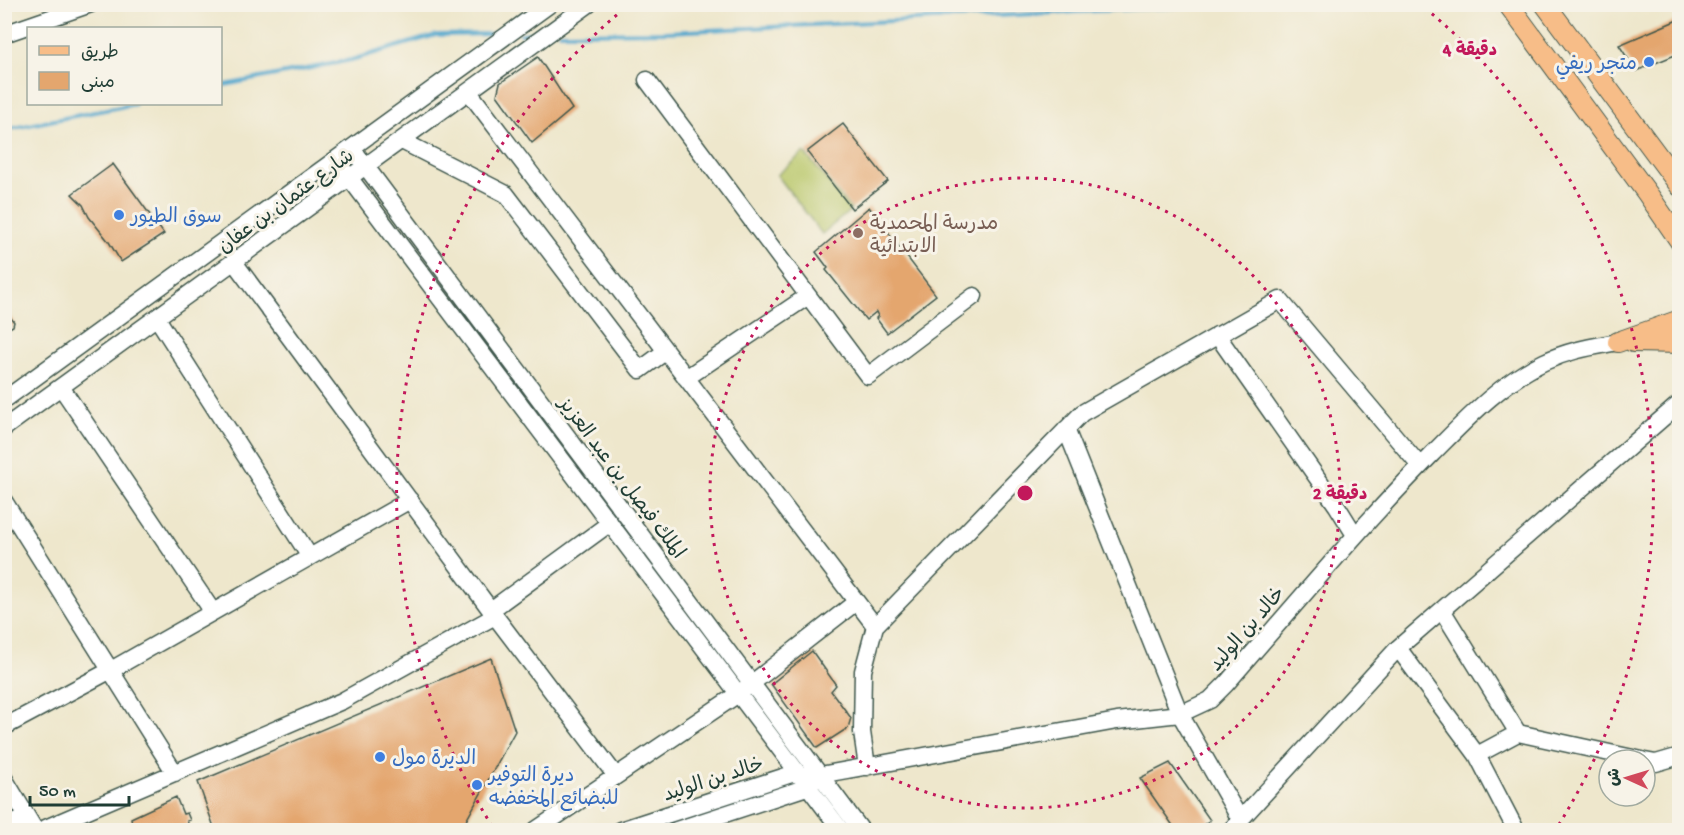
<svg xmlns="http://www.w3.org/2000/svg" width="1684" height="835" viewBox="0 0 1684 835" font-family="'Gochi Hand','Playpen Sans Arabic',sans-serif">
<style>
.green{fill:#b9c76a;stroke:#6c824f;stroke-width:1.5}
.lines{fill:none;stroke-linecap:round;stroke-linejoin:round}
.stream{stroke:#51a7cd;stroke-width:4}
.building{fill:#e4a66e}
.minor-casing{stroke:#3e564b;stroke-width:19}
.major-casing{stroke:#3e564b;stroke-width:22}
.minor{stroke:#fff;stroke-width:16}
.major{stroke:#f7bd88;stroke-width:20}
.ring{fill:none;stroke:#c2185b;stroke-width:3;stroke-dasharray:3 6}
.shop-dot{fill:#3f7fe0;stroke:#f7f3e8;stroke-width:2}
.education-dot{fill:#8d6e63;stroke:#f7f3e8;stroke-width:2}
.labels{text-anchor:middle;stroke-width:6;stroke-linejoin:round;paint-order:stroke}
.shop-label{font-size:20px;fill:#366cbe;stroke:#f7f3e8;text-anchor:start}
.street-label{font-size:20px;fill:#1f3d34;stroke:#f7f3e8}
.education-label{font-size:20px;fill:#785e54;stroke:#f7f3e8;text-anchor:start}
.centre{fill:#c2185b;stroke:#f7f3e8;stroke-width:3}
.ring-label{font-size:18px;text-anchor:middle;font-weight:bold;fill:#c2185b;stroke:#f7f3e8;stroke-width:6;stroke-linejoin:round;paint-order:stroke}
</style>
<rect width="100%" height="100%" fill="#f7f3e8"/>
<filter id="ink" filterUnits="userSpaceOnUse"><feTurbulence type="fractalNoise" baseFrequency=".0167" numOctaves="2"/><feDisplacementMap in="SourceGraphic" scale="12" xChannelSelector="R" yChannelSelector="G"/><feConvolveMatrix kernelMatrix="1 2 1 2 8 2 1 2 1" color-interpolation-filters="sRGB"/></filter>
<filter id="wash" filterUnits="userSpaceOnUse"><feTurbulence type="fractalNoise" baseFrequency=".008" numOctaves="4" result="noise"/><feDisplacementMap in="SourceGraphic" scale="24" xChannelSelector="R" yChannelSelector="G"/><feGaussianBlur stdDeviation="1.35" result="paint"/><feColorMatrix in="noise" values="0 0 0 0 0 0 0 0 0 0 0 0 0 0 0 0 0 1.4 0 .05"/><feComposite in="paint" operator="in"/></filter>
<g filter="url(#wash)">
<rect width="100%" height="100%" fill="#eee7cc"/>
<path class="green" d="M804,152l47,58 -29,24 -45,-59z"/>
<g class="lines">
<path class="stream" d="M560,33l107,-1 571,-28
M521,34l17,-1
M220,86l131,-26 85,-25 62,-1
M4,130l131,-26"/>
</g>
<g id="blocks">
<path class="building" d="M1680,19v34l-44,18 -17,-26z
M538,57l34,52 -40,34 -35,-48 3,-12z
M843,124l45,57 -36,28 -45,-57z
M113,164l51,70 -43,28 -12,-20 -20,-25 -6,-12 -11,-11z
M869,207l67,88 -49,38 -11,-15 2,-2 -2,-4 -10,8 -40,-50 2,-2 -12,-16z
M4,309l10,13 -1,4 -9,5z
M812,651l24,34 -5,6 20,27 -3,10 -31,20 -46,-64z
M491,658l24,73 -54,99h-246l-17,-48z
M1170,763l40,57 -14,10h-20l-36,-52z
M176,797l7,17 4,-1 3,7 -3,1 4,9h-72l13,-6 -1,-6z"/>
</g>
</g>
<g filter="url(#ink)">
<use href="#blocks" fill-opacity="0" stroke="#3e564b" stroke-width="1.5"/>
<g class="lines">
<defs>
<path id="minor" d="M4,34l87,-30
M647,80l221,296 106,-80
M469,92l406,534 -12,45 -1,61 5,35
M402,141l104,53 134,176 26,-19
M352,148l509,682
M336,160l505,670
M234,262l261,354 121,160
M157,318l153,239
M1217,335l120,171 18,29
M686,378l122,-82
M61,387l152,225
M4,400l546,-396
M4,428l585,-424
M1066,429l114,285 61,107
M4,501l171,272
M491,610l119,-87
M1442,610l76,123
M875,626l207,-213 198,-113 140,166
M1398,648l79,107 39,75
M4,727l107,-57 299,-170
M1477,755l41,-22 124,27
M1645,761l11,2 24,-7
M4,778l31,52
M4,828l23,-11
M41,830l301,-129 153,-85
M536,830l202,-136 118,-92
M620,830l172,-56 28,1 297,-54 63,-7 30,-14 16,-16c68,-78 134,-157 206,-230 34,-34 68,-71 112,-92 25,-12 47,-15 74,-20
M676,830l125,-41 14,-10
M1231,830l167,-182 282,-245"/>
<path id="major" d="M1508,4l139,189 33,48
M1545,4l135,182
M1618,342l62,-22
M1633,342l47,1"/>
</defs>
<use href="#minor" class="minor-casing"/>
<use href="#major" class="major-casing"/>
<use href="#minor" class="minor"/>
<use href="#major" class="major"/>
</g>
</g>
<g class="ring">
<circle cx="1025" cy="493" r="315"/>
<path d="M492 826A629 629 0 0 1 625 8M1425 8A629 629 0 0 1 1558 826"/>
</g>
<g class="shop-dot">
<circle cx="1649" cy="62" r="6"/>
<circle cx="119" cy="215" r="6"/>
<circle cx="380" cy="757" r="6"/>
<circle cx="477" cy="785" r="6"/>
</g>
<circle class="education-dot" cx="858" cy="233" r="6"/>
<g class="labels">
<g class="shop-label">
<text x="1637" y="69" text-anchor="end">متجر ريفي</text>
<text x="131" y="222">سوق الطيور</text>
<text x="392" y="764">الديرة مول</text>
<text x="489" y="781">ديرة التوفير<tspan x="489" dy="23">للبضائع المخفضه</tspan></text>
</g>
<g class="street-label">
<text transform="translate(285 200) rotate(-36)" y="7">شارع عثمان بن عفان</text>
<text transform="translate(623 477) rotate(53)" y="7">الملك فيصل بن عبد العزيز</text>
<text transform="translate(1246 628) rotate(-49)" y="7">خالد بن الوليد</text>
<text transform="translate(713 778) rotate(-18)" y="7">خالد بن الوليد</text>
</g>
<g class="education-label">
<text x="870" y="229">مدرسة المحمدية<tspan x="870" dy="23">الابتدائية</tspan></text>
</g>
</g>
<circle cx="1025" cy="493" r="9" class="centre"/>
<g class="ring-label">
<text x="1470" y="55">4 دقيقة</text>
<text x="1340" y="499">2 دقيقة</text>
</g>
<rect width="1684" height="835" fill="none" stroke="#f7f3e8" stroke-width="24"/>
<rect x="27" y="27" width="195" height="78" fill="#f7f3e8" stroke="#a1aaa0" stroke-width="1.5"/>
<rect x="39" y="46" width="30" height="9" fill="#f7bd88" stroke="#a1aaa0" stroke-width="1.5"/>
<text x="81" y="57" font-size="18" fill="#1f3d34">طريق</text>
<rect x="39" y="72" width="30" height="18" fill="#e4a66e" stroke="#a1aaa0" stroke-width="1.5"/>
<text x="81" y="87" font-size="18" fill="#1f3d34">مبنى</text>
<g transform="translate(1627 778) rotate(274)"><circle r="28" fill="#f7f3e8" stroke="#a1aaa0" stroke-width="1.5"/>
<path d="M0-4.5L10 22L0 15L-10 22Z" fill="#d1495b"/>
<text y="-9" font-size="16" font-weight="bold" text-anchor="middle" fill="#1f3d34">ش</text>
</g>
<path d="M30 796v9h99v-9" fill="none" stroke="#1f3d34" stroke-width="3"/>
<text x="39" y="796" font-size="18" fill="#1f3d34" stroke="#f7f3e8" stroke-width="4.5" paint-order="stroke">50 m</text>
</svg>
